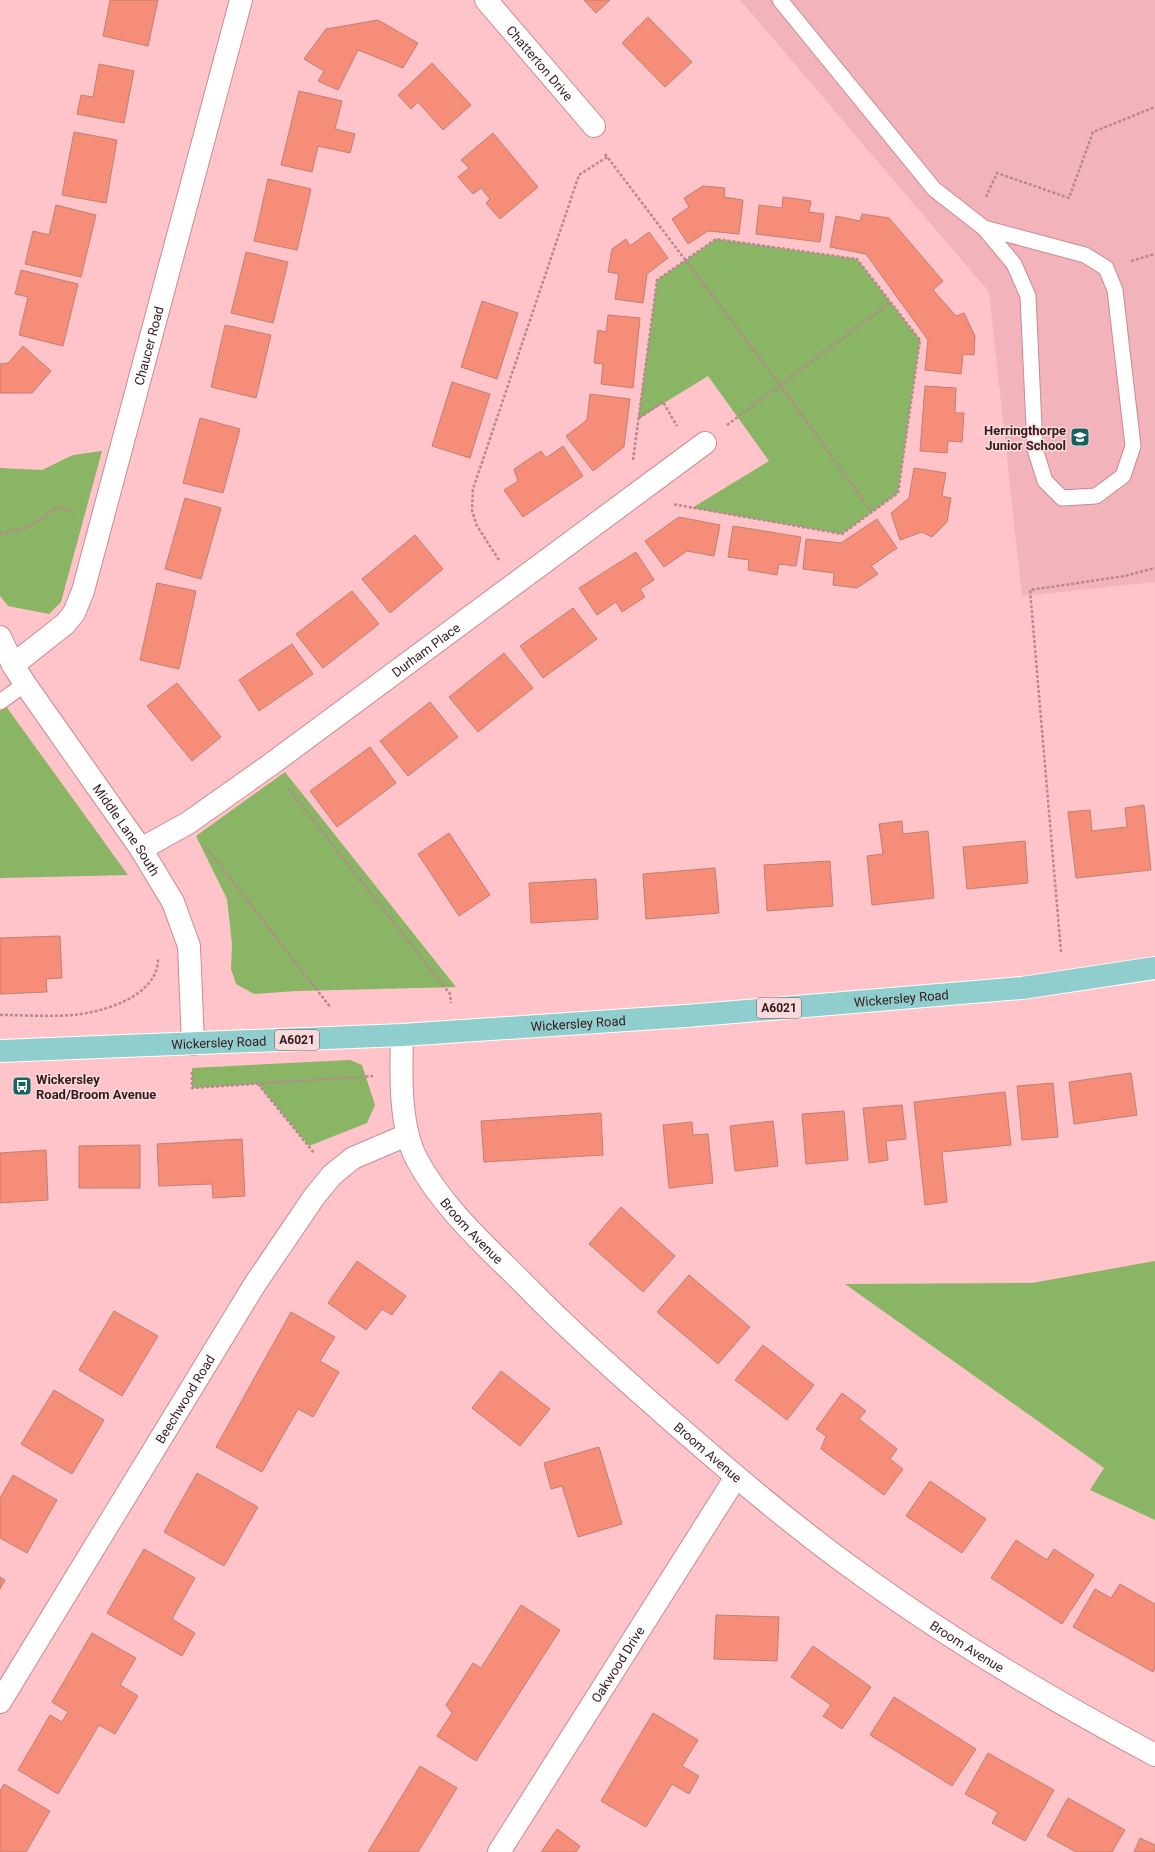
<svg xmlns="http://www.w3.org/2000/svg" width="1155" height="1852" viewBox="0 0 1155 1852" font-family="Roboto,sans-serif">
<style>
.built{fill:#f2b4ba}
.green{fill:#89b565}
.building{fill:#f58d78;stroke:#c18072}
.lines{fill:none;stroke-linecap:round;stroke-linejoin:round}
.service-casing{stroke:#cd8991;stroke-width:17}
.minor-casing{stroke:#cd8991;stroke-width:24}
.primary-casing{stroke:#fff;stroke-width:24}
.path{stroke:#b7888d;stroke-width:2.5;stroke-dasharray:3 2;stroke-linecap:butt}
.service{stroke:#fff;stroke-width:15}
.minor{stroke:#fff;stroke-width:22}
.primary{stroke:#90cecd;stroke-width:22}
.labels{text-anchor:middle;stroke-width:3;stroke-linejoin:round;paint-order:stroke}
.shield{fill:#f8dadc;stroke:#705457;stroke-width:1}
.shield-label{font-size:12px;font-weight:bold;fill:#351b1e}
.street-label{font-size:13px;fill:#351b1e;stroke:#f8dadc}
.poi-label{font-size:13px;font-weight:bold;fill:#351b1e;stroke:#f8dadc;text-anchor:end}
</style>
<rect width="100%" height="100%" fill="#fec4c9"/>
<path class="built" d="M740,0h415v582l-133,14 -33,-304z"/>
<path class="green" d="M716,239l141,20 63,81 -22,153 -56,41 -150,-26 77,-47 -61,-85 -70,43 19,-139z
M102,451l-41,151 -12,12 -41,-8 -8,-10v-128l42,2 31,-15z
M0,698l128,177 -128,3z
M285,772l171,215 -160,4 -42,3 -18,-10 -5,-15 1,-25 -5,-45 -31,-63z
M350,1060l12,5 13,40 -8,18 -58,23 -51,-62 -66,4v-20z
M1155,1261v259l-65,-30 14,-22 -259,-184 187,-1z"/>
<path class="building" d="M110,0h48l-10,46 -45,-10z
M584,0h26l-14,13z
M648,17l44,45 -27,25 -43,-44z
M378,20l40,23 -15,25 -45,-18 -20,40 -20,-9 6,-10 -20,-12 22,-30z
M432,63l39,42 -28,25 -25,-28 -7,7 -13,-14z
M99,64l35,7 -10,52 -47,-9 4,-19 12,2z
M299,91l43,10 -7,28 20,5 -5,19 -32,-7 -6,26 -31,-7z
M74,132l43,8 -11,63 -44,-8z
M493,133l45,54 -38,32 -14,-16 4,-4 -9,-11 -8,6 -15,-17 11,-9 -8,-8z
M268,179l43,10 -14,61 -43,-9z
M703,186l22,2 -1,9 19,3 -4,34 -31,-3 -20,13 -16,-25 17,-12 -5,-9z
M783,197l28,4 -2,11 15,2 -4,28 -64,-8 3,-29 23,3z
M56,205l40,10 -15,62 -56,-13 8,-33 16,4z
M862,214l27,4 54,63 -10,9 23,26 8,-3 11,23 -1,19 -11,-1 -2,20 -36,-4 3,-30 -62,-86 -36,-7 6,-31 24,5z
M649,232l19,26 -21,16 -4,29 -28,-4 4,-25 -11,-2 4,-23 14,-10 4,7z
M246,252l42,10 -15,61 -42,-10z
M21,270l57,14 -15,62 -44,-11 9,-38 -13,-3z
M482,301l36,12 -21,66 -36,-12z
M608,315l32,3 -7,70 -32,-4 2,-20 -9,-1 4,-33 8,2z
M225,325l46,10 -15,63 -45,-11z
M23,346l28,25 -19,22h-32v-29l8,-1z
M452,382l38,12 -20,64 -38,-12z
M925,386l31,2 -1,25h9l-2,29 -14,-1 -1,12 -27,-2z
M590,394l40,5 -6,48 -31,24 -27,-35 21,-16z
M200,418l40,11 -17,64 -40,-10z
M563,446l20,30 -60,41 -19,-27 14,-9 -4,-12 27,-18 5,7z
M914,468l32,5 -4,23 9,2 -4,24 -15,15 -10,-5 -22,8 -9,-27 18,-15z
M185,498l36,10 -20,71 -36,-10z
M679,517l41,8 -6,31 -27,-5 -23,16 -19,-26z
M877,519l20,29 -26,18 7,8 -21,14 -24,-3 1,-12 -31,-4 3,-30 35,4z
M733,526l68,11 -5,29 -17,-2 -2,11 -29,-5 1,-10 -21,-3z
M415,535l28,34 -53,44 -28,-34z
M636,552l18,28 -14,9 5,8 -23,15 -6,-10 -19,13 -18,-27z
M157,583l39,8 -17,78 -39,-9z
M352,591l27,33 -56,44 -27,-34z
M573,608l24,31 -54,39 -23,-32z
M292,644l21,30 -54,37 -20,-31z
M504,653l29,35 -55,44 -29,-35z
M177,683l44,54 -29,24 -45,-55z
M430,702l28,35 -50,39 -28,-35z
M370,747l26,36 -59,44 -27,-36z
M1144,805l7,65 -75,8 -8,-66 22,-2 2,21 35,-4 -2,-19z
M902,821l1,13 25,-3 6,67 -62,7 -5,-49 16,-2 -4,-30z
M449,833l41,62 -31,21 -41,-62z
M1025,841l3,42 -61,6 -4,-42z
M830,861l3,45 -66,5 -3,-46z
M715,868l4,45 -73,6 -3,-45z
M596,879l2,40 -67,4 -2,-40z
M60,936l2,42 -16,1 1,13 -47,2v-56z
M1131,1073l6,42 -63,9 -5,-42z
M1053,1083l5,54 -36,3 -5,-54z
M1005,1092l6,53 -69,7 5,50 -22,3 -11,-103z
M902,1105l4,34 -20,2 2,19 -19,3 -6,-55z
M844,1111l4,49 -42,4 -4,-50z
M601,1113l2,42 -119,7 -3,-41z
M773,1121l5,45 -43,5 -5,-45z
M692,1122l1,13 15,-1 5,49 -44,5 -6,-63z
M242,1139l3,57 -32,2 -1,-14 -53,2 -2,-42z
M140,1145v43h-61v-42z
M46,1150l2,50 -48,3v-50z
M621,1207l54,49 -32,36 -54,-48z
M357,1261l49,35 -14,19 -10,-6 -16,21 -38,-27z
M689,1275l61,52 -32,37 -61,-52z
M114,1311l44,25 -36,60 -43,-26z
M291,1312l44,25 -15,24 19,11 -26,45 -15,-8 -36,63 -46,-25z
M763,1345l51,40 -27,35 -52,-40z
M501,1371l49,38 -30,37 -48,-38z
M54,1390l50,30 -32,54 -51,-30z
M842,1393l24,18 -7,8 38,30 -7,10 13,10 -19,26 -63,-46 5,-13 -10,-7z
M599,1447l23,77 -44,13 -16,-51 -11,3 -7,-26z
M197,1473l61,34 -34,59 -60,-34z
M13,1475l44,25 -30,53 -27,-15v-40z
M930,1481l56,38 -24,34 -56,-37z
M1016,1540l31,20 7,-11 40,26 -32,49 -71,-46z
M144,1549l51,29 -23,41 23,14 -13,23 -75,-43z
M0,1577l5,3 -5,9z
M1120,1584l35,20v65l-2,3 -80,-45 22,-38 16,9z
M521,1605l39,25 -84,131 -39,-25 15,-23 -6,-8 27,-42 8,5z
M716,1615l63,2 -2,44 -63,-2z
M92,1633l44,25 -16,27 18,11 -23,38 -16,-9 -41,69 -40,-24 32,-55 12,7 6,-10 -16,-10z
M813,1646l58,41 -29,42 -19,-13 8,-11 -40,-28z
M894,1697l82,52 -24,37 -82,-51z
M653,1713l45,27 -16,26 17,10 -10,18 -17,-10 -26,43 -45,-26z
M988,1753l66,37 -29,51 -33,-18 6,-11 -33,-18z
M420,1766l37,22 -39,64h-50z
M4,1784l46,27 -24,41h-26v-61z
M1068,1798l57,32 -13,22h-36l-29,-16z
M557,1829l23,17 -4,6h-35z
M1140,1838l15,7v7h-21z"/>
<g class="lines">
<defs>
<path id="service" d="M780,0l154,189 50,39 30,36 14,32 7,153 10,32 17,17 34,-2 27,-20 10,-30 -18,-156 -9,-22 -21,-13 -101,-27
M0,702l25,-18"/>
<g id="minor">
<path id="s1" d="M486,0l108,126"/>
<path id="s2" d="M0,637l13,28 12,19 116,165 32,53 16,44 4,98"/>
<path id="s3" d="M13,665l52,-41 9,-11 9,-22 158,-591"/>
<path id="s4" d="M141,849l47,-26 82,-58 435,-322"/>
<path id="s5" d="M402,1035c-1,38 -3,88 14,123 28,53 76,93 117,135 42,43 87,82 132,122 64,56 129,112 198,161 92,67 191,125 292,179"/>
<path id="s6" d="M0,1702l255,-418 59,-87 18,-22 21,-17 54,-23"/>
<path id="s7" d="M499,1852l237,-375"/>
</g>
<g id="primary">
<path id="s8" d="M0,1051l402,-16 284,-19 336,-28 133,-20"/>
</g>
</defs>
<use href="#service" class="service-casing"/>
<use href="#minor" class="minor-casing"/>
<use href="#primary" class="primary-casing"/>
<path class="path" d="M605,154l175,231 91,126
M986,197l11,-24 72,25 24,-66 62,-25
M1131,261l24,-7
M639,418l24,-16 14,24
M727,425l164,-123
M633,460l24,-180 59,-41 141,20 63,81 -22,153 -56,41 -170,-30
M0,534l31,-8 27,-19 16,5
M499,560l-22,-34 -5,-15 1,-22 106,-314 28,-18
M288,788l162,206 1,9
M205,846l126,162
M1061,952l-31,-362 95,-14 30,-8
M0,1015c24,0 49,2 73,0 31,-3 85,-19 85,-56
M192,1072v16l181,-12
M258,1084l56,69"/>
<use href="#service" class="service"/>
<use href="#minor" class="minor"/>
<use href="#primary" class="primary"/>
</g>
<defs>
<symbol id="school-square" viewBox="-11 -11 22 22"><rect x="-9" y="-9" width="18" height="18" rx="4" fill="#146361" stroke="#f8dadc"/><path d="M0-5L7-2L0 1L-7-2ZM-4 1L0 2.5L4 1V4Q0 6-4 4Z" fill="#fff"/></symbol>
<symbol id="bus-square" viewBox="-11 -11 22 22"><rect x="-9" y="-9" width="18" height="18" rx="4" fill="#146361" stroke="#f8dadc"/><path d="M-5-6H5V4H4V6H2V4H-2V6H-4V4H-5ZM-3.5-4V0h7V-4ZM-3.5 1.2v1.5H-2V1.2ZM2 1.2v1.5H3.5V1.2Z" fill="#fff"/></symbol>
</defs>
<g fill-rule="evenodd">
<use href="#school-square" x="1069" y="426" width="22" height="22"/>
<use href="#bus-square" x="11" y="1075" width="22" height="22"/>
</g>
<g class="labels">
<g class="shield">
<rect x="757" y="998" width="44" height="20" rx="3"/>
<rect x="275" y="1030" width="44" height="20" rx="3"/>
</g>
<g class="shield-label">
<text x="779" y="1012">A6021</text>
<text x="297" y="1044">A6021</text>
</g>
<g class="street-label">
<text dy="5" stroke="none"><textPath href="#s1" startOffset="83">Chatterton Drive</textPath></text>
<text dy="5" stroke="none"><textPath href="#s3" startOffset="358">Chaucer Road</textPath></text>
<text dy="5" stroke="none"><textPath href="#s4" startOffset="348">Durham Place</textPath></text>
<text dy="5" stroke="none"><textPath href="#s2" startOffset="231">Middle Lane South</textPath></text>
<text dy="5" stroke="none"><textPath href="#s8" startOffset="903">Wickersley Road</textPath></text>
<text dy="5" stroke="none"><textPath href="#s8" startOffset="579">Wickersley Road</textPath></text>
<text dy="5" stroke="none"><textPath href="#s8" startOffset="219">Wickersley Road</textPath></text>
<text dy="5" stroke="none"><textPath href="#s5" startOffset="217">Broom Avenue</textPath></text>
<text dy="5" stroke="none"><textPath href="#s6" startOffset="355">Beechwood Road</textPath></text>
<text dy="5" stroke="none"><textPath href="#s5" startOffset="541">Broom Avenue</textPath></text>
<text dy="5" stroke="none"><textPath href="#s5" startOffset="865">Broom Avenue</textPath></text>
<text dy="5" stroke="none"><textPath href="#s7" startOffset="222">Oakwood Drive</textPath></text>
</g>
<g class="poi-label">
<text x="1066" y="435">Herringthorpe<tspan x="1066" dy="15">Junior School</tspan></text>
<text x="36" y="1084" text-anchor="start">Wickersley<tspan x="36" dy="15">Road/Broom Avenue</tspan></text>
</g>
</g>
</svg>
